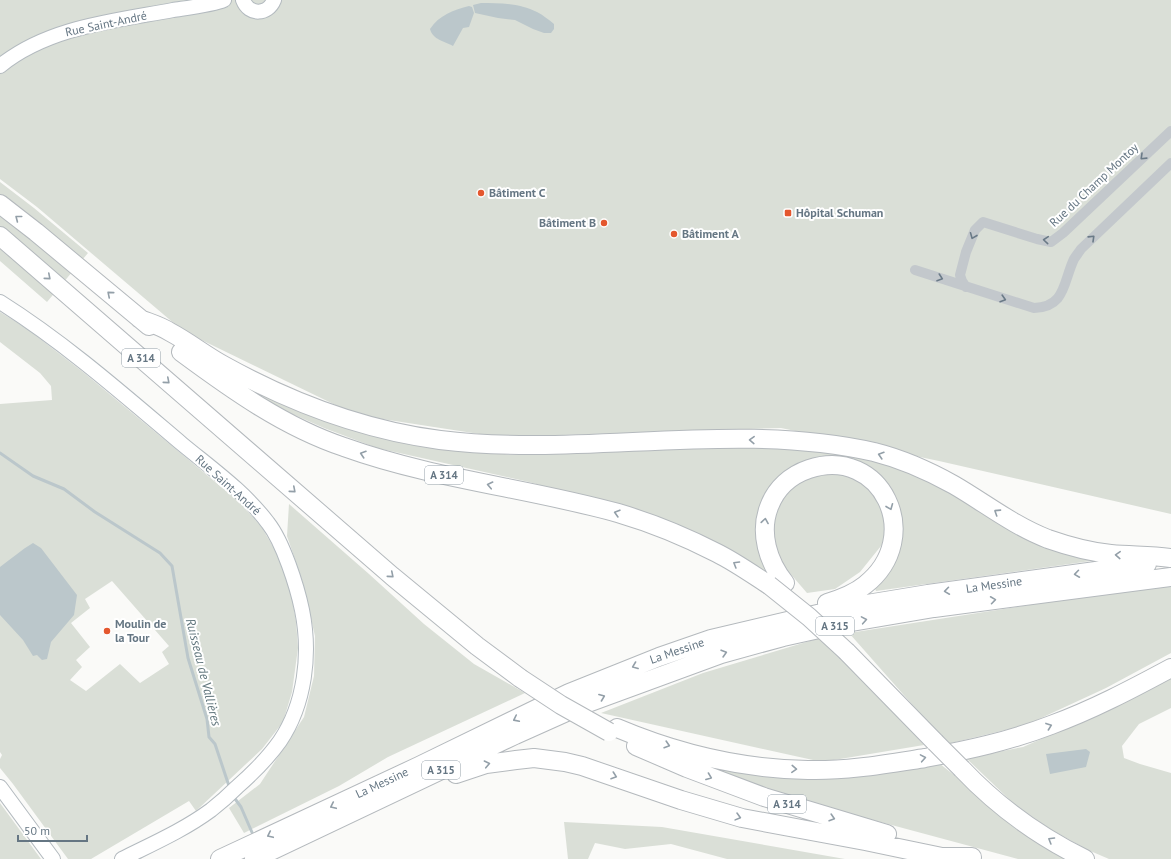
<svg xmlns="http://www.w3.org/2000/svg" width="1171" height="859" viewBox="0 0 1171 859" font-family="'PT Sans',sans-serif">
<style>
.green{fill:#dadfd7;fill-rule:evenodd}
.water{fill:#bbc7cb}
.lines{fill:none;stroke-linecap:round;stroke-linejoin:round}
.stream{stroke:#bbc7cb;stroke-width:3}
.secondary-casing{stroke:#b3babf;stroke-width:16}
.highway-casing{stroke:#b4b9bd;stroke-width:20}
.street{stroke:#c3c8cc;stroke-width:10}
.secondary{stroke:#fff;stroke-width:14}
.highway{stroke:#fff;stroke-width:18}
.highway-bridge-casing{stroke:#b4b9bd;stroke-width:20;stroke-linecap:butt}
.highway-bridge{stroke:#fff;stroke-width:18}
.oneway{stroke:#6a7a87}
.oneway2{stroke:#939fa8}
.poi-dot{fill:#e4572e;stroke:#fff;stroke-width:1.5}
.labels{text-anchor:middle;stroke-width:4;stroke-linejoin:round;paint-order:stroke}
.shield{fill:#fff;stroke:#939fa8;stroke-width:1}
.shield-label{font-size:11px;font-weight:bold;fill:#657683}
.street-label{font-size:12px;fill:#657683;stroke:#fff}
.poi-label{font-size:12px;font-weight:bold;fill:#657683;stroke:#fff;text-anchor:start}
.water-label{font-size:13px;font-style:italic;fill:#60757c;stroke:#fff}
</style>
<rect width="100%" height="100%" fill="#fafaf8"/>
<path class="green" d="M0,0h1171v514l-232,-53 -158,-33 -282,9 -143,-22 -173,-84 -146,-124 -37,-28z
M0,182l34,26 54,45 -41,49 -47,-41z
M0,312l26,16 57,44 154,128 24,26 18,31 13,41 4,23 2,27 -6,44 -9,30 -21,27 -66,62 -7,-10 -98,58h-23l-55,-75 -13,-16v-9l2,-4 -2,-3v-348l52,-4 -1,-14 -11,-13 -40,-31zM112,581l57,65 -7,6 7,12 -29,19 -20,-19 -34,27 -16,-11 12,-13 -6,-7 14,-13 -19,-24 19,-15 -5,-9z
M248,386l135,52 128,17 196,-11 81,2 94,15 223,98 -229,32 -3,-8 26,-45 -38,-72 -88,19 1,93 -56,-34 -59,-27 -130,-35 -152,-34 -53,-20 -45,-20z
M848,474l17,9 20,28v30l-25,31 -25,17 -28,4 -25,-29 -10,-26v-21l8,-21 29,-21z
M289,504l80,70 55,50 50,40 51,29 -137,64 -49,29 -95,47 -15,-25 31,-24 44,-67 10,-41 1,-40 -13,-56 -15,-44z
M1171,583v70l-65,35 -80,37 -79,19 -98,-111z
M823,637l36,33 65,75 -102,17 -221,-49 102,-40z
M1171,674v34l-32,16 -17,22 2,12 16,6 31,9v86h-62l-21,-9 -38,-21 -36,-25 -48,-46 57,-11 57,-25z
M691,760l85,18 164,-14 81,63 53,32h-56l-223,-60z
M0,803l41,56h-41z
M564,822l98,5 183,32h-118l-56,-15 -46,5 -30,-6 -7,16h-20z"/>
<path class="water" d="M481,3c18,0 39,0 56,9 6,3 12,8 17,12v5l-3,4h-7l-11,-4 -18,-9 -17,-2 -23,-5 -2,-8z
M469,6l3,1 2,6 -5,14 -6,1 -10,18c-9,-5 -20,-6 -23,-17 9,-14 24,-19 39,-23z
M33,543l8,5 36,47 -3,20 -23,27 -4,17 -5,1 -5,-5 -4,1 -10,-16 -23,-25v-48c11,-8 21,-17 33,-24z
M1086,749l4,3 -4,15 -36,7 -4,-20z"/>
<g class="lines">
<path class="stream" d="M0,453l33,23 31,13 31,23 65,41 12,13 16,92 19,61 2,18 6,7 15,45
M233,796l8,11 13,30"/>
<defs>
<path id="secondary" d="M243,0c6,16 25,15 31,0
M0,66c48,-39 114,-45 173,-56 13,-2 40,-5 51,-10
M0,302c65,41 123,92 182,142 29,24 63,48 86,79 15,19 29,63 34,87 9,44 3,94 -22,131 -12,17 -27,32 -43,46 -8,8 -17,16 -26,23 -27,20 -59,34 -89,49
M0,787l53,72"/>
<path id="highway" d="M0,204l36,28 113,94
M0,236l392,340 85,70 43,32
M140,319c10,4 21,7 30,13 19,10 36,24 55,34 67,37 139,64 215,74 144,18 291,-20 434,12 28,7 55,19 80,33 31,18 60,41 94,54 20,7 42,13 63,15 20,2 40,1 60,4
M181,352c50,37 103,75 163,95 89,32 184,41 274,66 34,10 68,24 99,40 18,9 35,21 52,32
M785,583c-17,-21 -26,-50 -16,-76 7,-19 22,-32 40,-38 72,-24 117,68 56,116 -11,9 -25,14 -38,18
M847,652l88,90
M617,728c59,25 126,41 191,42 39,1 78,-6 117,-12 43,-8 85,-17 126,-33 41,-15 81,-36 120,-57
M636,746l51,22 77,29 123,37
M962,769c35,37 78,68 123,90
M456,774l30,-10 30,-4 18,-2 31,4 17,4 99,34 61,18 123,23 77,16h30
M220,859l199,-93 150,-73 90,-36 52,-18 132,-31 85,-14 219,-30
M254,859l261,-124 67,-30 139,-51 62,-17 63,-14 88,-15 237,-31"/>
</defs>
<use href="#secondary" class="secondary-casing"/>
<use href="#highway" class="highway-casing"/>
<path class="street" d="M915,270l119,38c32,-1 29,-26 40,-49 2,-3 5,-7 7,-10l90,-86
M966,287l-4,-6 -2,-6 6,-23 9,-22 8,-8 54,17 14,3 12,-9 108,-102"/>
<use href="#secondary" class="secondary"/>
<use href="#highway" class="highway"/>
<defs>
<path id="highway-bridge" d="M769,585l40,32 38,35
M520,678l41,27 48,27
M935,742l27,27"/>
</defs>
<use href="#highway-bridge" class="highway-bridge-casing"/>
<use href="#highway-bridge" class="highway-bridge"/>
</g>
<defs><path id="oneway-chevron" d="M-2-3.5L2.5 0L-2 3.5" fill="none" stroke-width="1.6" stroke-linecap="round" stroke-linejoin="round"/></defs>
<g class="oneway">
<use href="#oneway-chevron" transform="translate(1143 157) rotate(136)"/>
<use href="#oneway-chevron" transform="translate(973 236) rotate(112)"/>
<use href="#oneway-chevron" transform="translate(1092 238) rotate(-44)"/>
<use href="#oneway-chevron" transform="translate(1046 240) rotate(-175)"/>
<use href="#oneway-chevron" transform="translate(940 278) rotate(19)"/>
<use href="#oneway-chevron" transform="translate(1003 299) rotate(17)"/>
</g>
<g class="oneway2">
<use href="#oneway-chevron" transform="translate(18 218) rotate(-142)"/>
<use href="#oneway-chevron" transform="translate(48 277) rotate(41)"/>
<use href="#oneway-chevron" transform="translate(110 294) rotate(-140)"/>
<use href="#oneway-chevron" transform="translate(167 381) rotate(41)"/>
<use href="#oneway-chevron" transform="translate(752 440) rotate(-178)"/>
<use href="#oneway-chevron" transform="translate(363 454) rotate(-162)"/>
<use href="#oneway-chevron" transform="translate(881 455) rotate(-163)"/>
<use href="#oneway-chevron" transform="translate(490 485) rotate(-168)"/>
<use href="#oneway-chevron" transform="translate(293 490) rotate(41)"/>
<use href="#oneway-chevron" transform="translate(890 507) rotate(68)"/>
<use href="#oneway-chevron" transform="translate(997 512) rotate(-147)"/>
<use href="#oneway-chevron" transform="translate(617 513) rotate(-164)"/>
<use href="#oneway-chevron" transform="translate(765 521) rotate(-81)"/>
<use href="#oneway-chevron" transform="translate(1118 555) rotate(-177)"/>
<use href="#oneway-chevron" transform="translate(736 564) rotate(-149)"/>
<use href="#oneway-chevron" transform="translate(1077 574) rotate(172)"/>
<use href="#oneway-chevron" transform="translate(391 575) rotate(40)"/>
<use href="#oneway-chevron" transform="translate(947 591) rotate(172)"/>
<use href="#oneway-chevron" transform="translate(993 600) rotate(-8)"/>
<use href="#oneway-chevron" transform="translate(864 620) rotate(-10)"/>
<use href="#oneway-chevron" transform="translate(724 653) rotate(-16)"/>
<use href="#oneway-chevron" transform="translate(635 666) rotate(159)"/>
<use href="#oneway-chevron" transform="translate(602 697) rotate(-21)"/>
<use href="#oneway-chevron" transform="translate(516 719) rotate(154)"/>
<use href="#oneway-chevron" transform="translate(1049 726) rotate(-20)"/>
<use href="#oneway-chevron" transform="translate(667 745) rotate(17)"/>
<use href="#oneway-chevron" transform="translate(923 758) rotate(-10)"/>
<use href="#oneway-chevron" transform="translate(487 764) rotate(-12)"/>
<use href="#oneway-chevron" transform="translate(794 769) rotate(3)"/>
<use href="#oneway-chevron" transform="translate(614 776) rotate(19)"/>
<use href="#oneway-chevron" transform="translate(709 777) rotate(21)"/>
<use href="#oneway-chevron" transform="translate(333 806) rotate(155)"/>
<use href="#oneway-chevron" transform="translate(738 817) rotate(15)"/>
<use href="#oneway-chevron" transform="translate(832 818) rotate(17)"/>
<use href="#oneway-chevron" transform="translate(270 835) rotate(155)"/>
<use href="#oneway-chevron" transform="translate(1051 840) rotate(-149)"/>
</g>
<g class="poi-dot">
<circle cx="481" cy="193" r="4"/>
<rect x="784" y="209" width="8" height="8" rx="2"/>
<circle cx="604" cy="223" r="4"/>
<circle cx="674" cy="234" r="4"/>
<circle cx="107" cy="631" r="4"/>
</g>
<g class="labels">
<g class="shield">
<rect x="122" y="349" width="38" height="18" rx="3"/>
<rect x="425" y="466" width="38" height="18" rx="3"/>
<rect x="816" y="617" width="38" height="18" rx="3"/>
<rect x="422" y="761" width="38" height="18" rx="3"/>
<rect x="768" y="795" width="38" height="18" rx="3"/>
</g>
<g class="shield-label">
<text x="141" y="362">A 314</text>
<text x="444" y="479">A 314</text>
<text x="835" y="630">A 315</text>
<text x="441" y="774">A 315</text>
<text x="787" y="808">A 314</text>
</g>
<g class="street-label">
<text transform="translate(106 24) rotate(-12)" y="4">Rue Saint-André</text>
<text transform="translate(1094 185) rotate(-43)" y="4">Rue du Champ Montoy</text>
<text transform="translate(228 485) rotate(42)" y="4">Rue Saint-André</text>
<text transform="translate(994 585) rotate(-8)" y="4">La Messine</text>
<text transform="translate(677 651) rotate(-19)" y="4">La Messine</text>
<text transform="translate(382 783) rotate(-25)" y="4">La Messine</text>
</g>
<g class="poi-label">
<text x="489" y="197">Bâtiment C</text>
<text x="796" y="217">Hôpital Schuman</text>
<text x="596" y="227" text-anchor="end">Bâtiment B</text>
<text x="682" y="238">Bâtiment A</text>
<text x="115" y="628">Moulin de<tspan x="115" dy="14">la Tour</tspan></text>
</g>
<g class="water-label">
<text transform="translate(204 672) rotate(76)" y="5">Ruisseau de Vallières</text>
</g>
</g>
<path d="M18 835v6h69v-6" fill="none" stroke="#657683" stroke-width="2"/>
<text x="24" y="835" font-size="12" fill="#657683" stroke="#ffffff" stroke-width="3" paint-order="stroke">50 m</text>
</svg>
